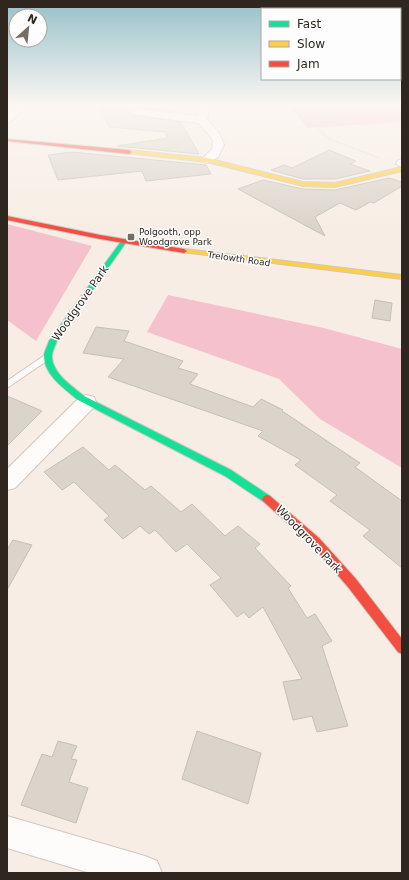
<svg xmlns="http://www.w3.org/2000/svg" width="409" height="880" viewBox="0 0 409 880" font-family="'DejaVu Sans',sans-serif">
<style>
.forest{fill:#f5c1cc}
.building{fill:#dad4cb;stroke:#c6bfb6}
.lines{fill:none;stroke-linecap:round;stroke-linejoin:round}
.lane-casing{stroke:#d0c7bf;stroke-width:2}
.street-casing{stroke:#d0c7bf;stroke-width:2}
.fast-casing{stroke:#d0c7bf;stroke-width:2}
.slow-casing{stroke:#d0c7bf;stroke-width:2}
.jam-casing{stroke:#d0c7bf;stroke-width:2}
.path{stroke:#d4d0cd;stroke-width:1.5;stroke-dasharray:1.5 1.5;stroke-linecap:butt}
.lane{fill:#fefcfb;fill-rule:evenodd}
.street{fill:#fefcfb;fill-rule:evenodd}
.fast{fill:#16e098;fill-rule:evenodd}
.slow{fill:#ffcf43;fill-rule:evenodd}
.jam{fill:#f24e42;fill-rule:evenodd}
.poi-dot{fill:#756c64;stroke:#fdfdfd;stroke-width:1.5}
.labels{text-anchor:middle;stroke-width:3;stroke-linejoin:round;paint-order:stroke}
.far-poi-label{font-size:9px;fill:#2f271f;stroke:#fdfdfd;text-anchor:start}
.far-street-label{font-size:9px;fill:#2f271f;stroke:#fdfdfd}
.street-label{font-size:11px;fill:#2f271f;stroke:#fdfdfd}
</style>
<rect width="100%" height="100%" fill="#f7ede4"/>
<path class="forest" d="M289,105h113v17l-94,6z
M7,224l85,22 -56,95 -29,-21z
M168,295l156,33 78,21v119l-82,-49 -41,-40 -132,-47z"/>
<path class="building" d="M100,105l32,1 2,-1h37l4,7 -38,-4 -6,5 6,3 44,6 18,32 -82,-8 50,-8 -1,-6 -57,-5z
M329,150l27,11 -6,3 20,7 -35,8h-32l-32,-9 13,-5 8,3z
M72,152l134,13 5,9 -65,7 -4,-10 -84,9 -10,-25z
M389,178l13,4v4l-28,17 -4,-1 -14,8 -16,-7 -25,14 10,19 -87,-47 25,-9 40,9 32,1z
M375,300l17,3 -2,18 -18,-3z
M96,327l33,4 -5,10 59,20 -5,7 20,6 -8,10 63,23 8,-8 22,11 -1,1 78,52 -5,4 47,34v67l-39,-32 7,-6 -40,-29 7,-6 -42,-30 6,-5 -43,-24 5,-5 -155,-54 16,-18 -41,-6z
M7,396l35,15 -35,35z
M83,447l26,23 6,-5 30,25 6,-4 30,26 11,-8 33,32 13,-10 22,18 -5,4 36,38 -3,2 19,30 8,-4 17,27 -10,5 26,80 -31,6 -5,-16 -19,4 -10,-38 19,-3 -39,-72 -14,11 -5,-6 -7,5 -27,-32 11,-7 -34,-34 -11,8 -21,-22 -6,4 -9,-8 -17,13 -19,-19 5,-4 -35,-34 -12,8 -18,-18z
M13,540l19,5 -25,45v-40z
M197,731l64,22 -13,51 -66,-25z
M58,741l19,5 -6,13 6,1 -8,22 19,6 -12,35 -55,-18 21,-51 10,3z"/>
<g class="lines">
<defs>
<path id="lane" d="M48,353l4,3 -1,2 -44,30v-7z"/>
<path id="street" d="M18,105l10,1 -17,15 -4,1v-8z
M200,105h10l-3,15 12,13 5,12 -6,12 -11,6 -6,-3 11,-11 1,-9 -14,-17 -62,-8 -5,-3 5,-3 61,7z
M402,159v8l-6,-3 2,-4z
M87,395l7,2 2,5 -2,5 -79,81 -8,2v-21l73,-72z
M7,816l138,40 12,5 5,12h-72l-83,-25z"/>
<path id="fast" d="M122,240l5,1 -70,100c-2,5 -5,11 -5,16 1,17 20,29 32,39l147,74 39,26 2,3 -2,3 -3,1 -3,-1 -39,-26 -147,-76c-13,-11 -34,-25 -34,-44 0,-4 4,-11 5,-15z"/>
<path id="slow" d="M129,150l78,8 96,24 32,1 67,-16v4l-67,16 -32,-1 -96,-24 -80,-9 -1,-1z
M184,249l218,26v4l-220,-27v-2z"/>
<path id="jam" d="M7,139l122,11 3,2 -3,2 -122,-13z
M7,216l93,19 84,14 3,2 -3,2 -84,-14 -93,-19z
M267,495l3,1 49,42 37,41 46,60v15l-4,-2 -50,-65 -37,-43 -47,-42 -2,-3 2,-3z"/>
</defs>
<use href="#lane" class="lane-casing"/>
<use href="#street" class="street-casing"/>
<use href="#fast" class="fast-casing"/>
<use href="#slow" class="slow-casing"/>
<use href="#jam" class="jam-casing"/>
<path class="path" d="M293,105l36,34 50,19"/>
<use href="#lane" class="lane"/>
<use href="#street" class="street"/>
<use href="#fast" class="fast"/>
<use href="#slow" class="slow"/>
<use href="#jam" class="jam"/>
</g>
<linearGradient id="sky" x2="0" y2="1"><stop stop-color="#96c0c9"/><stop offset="0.46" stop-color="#fbf7f3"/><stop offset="1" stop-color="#fbf7f3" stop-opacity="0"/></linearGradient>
<rect width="409" height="228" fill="url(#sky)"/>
<rect class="poi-dot" x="127" y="233" width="8" height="8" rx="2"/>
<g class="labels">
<g class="far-poi-label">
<text x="139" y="235">Polgooth, opp<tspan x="139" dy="10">Woodgrove Park</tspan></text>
</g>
<g class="far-street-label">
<text transform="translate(239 259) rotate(8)" y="3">Trelowth Road</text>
</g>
<g class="street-label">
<text transform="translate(80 303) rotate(-55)" y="4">Woodgrove Park</text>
<text transform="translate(309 539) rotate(46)" y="4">Woodgrove Park</text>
</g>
</g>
<rect width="409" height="880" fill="none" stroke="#2f271f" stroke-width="16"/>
<rect x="261" y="8" width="140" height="72" fill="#fdfdfd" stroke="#aba7a4"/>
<rect x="269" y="21" width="20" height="6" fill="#16e098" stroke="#aba7a4"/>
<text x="297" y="28" font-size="12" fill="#2f271f">Fast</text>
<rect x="269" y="41" width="20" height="6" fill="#ffcf43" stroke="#aba7a4"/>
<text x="297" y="48" font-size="12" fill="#2f271f">Slow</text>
<rect x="269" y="61" width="20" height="6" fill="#f24e42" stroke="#aba7a4"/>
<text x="297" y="68" font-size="12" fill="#2f271f">Jam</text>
<g transform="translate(28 28) rotate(27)"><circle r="19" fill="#fdfdfd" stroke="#aba7a4"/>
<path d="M0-3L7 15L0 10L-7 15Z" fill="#756c64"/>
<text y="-6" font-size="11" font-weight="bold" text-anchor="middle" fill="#2f271f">N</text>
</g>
</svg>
